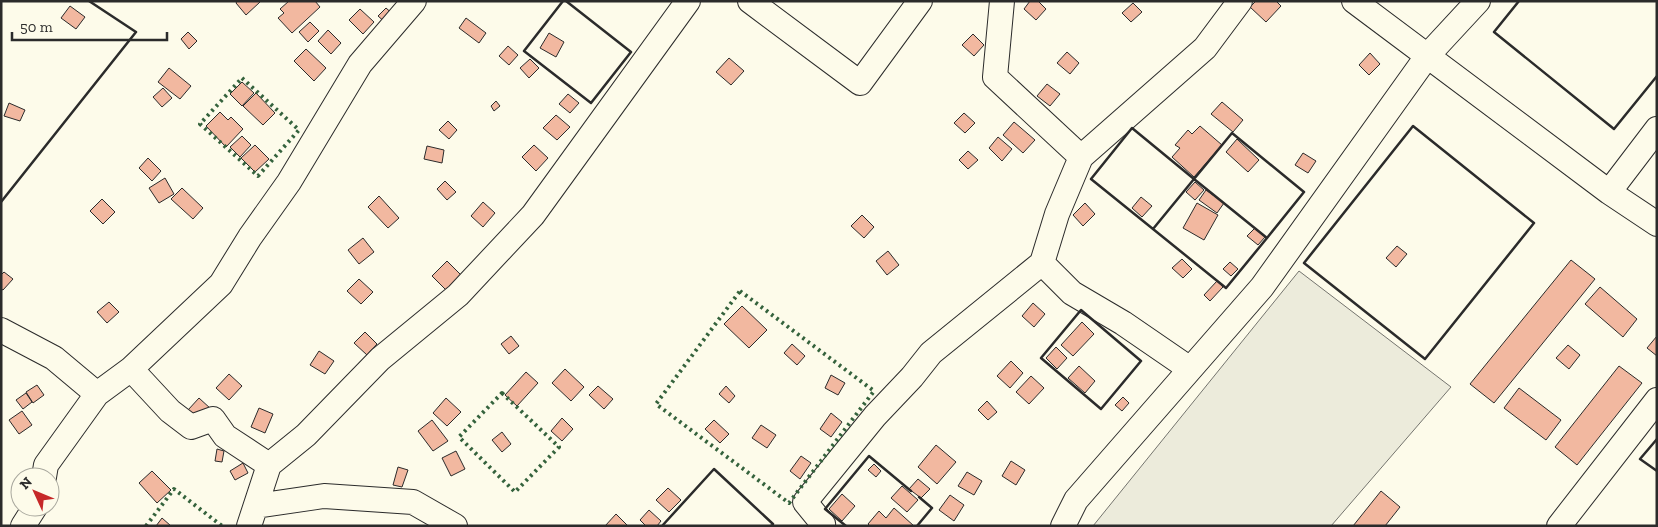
<svg xmlns="http://www.w3.org/2000/svg" width="1658" height="527" viewBox="0 0 1658 527" font-family="'Zilla Slab',serif">
<style>
.green{fill:#ecebdb;stroke:#74746e}
.building{fill:#f2b8a0;stroke:#2b2b2b}
.lines{fill:none;stroke-linecap:round;stroke-linejoin:round}
.minor-casing{stroke:#2b2b2b;stroke-width:26}
.minor{stroke:#fdfbea;stroke-width:24}
.hedge{stroke:#34623c;stroke-width:4;stroke-dasharray:2.5 4;stroke-linecap:butt}
.wall{stroke:#2b2b2b;stroke-width:2.5}
</style>
<rect width="100%" height="100%" fill="#fdfbea"/>
<path class="green" d="M1299,271l152,116 -120,139h-238z"/>
<path class="building" d="M237,1h22l1,1 -14,13 -10,-12z
M289,1h26l5,6 -28,26 -14,-15 6,-5 -4,-4z
M1030,1h8l8,8 -10,11 -12,-11z
M1256,1h20l5,5 -15,16 -16,-15z
M1133,3l9,9 -11,10 -9,-9z
M70,6l15,11 -9,12 -15,-11z
M386,8l8,7 -8,8 -8,-7z
M360,9l14,13 -11,12 -14,-14z
M466,18l20,15 -7,10 -20,-15z
M310,22l9,9 -11,11 -9,-10z
M328,30l13,13 -10,11 -13,-13z
M188,32l9,9 -8,8 -8,-10z
M549,33l15,9 -8,15 -16,-9z
M973,34l11,11 -10,11 -12,-11z
M508,46l10,9 -9,10 -10,-9z
M306,49l20,19 -12,13 -20,-20z
M1067,52l12,11 -9,11 -13,-11z
M1370,53l10,11 -11,11 -10,-10z
M729,58l15,13 -13,14 -15,-13z
M530,59l9,9 -10,10 -9,-10z
M169,68l22,18 -11,13 -22,-17z
M242,82l12,11 -12,13 -12,-12z
M1047,84l13,10 -10,12 -13,-10z
M163,88l9,10 -10,9 -9,-10z
M256,93l19,20 -12,12 -20,-19z
M568,94l11,9 -9,10 -11,-9z
M496,101l4,5 -6,5 -3,-5z
M1222,102l21,18 -10,12 -22,-18z
M9,103l16,7 -5,11 -16,-5z
M220,112l8,8 3,-3 12,12 -17,18 -20,-21z
M964,113l11,10 -10,10 -11,-10z
M556,115l14,12 -13,13 -14,-12z
M448,121l9,9 -8,9 -10,-9z
M1014,122l21,18 -12,13 -20,-18z
M1200,126l22,19 -28,32 -22,-20 8,-9 -5,-3 13,-15 4,4z
M242,136l9,9 -11,12 -10,-10z
M998,137l14,12 -10,12 -13,-13z
M1237,139l22,21 -11,12 -22,-20z
M255,145l14,14 -14,13 -14,-14z
M534,145l14,13 -12,13 -14,-14z
M427,146l17,4 -2,13 -18,-4z
M968,151l10,9 -10,9 -9,-9z
M1303,153l13,8 -8,12 -13,-8z
M148,158l13,13 -9,10 -13,-13z
M165,178l9,16 -15,9 -10,-15z
M445,181l11,11 -9,8 -10,-11z
M1195,182l9,8 -9,10 -9,-8z
M182,188l21,20 -10,11 -22,-20z
M1206,190l18,13 -7,10 -18,-13z
M379,196l20,22 -11,10 -20,-21z
M1141,197l11,9 -10,11 -10,-9z
M102,199l13,13 -12,12 -13,-13z
M483,202l12,11 -12,14 -12,-11z
M1085,203l10,11 -12,12 -10,-11z
M1197,203l21,12 -14,25 -21,-12z
M862,215l12,12 -10,11 -13,-12z
M1255,228l10,9 -7,8 -11,-9z
M363,238l11,14 -15,12 -11,-14z
M1397,246l10,8 -11,13 -10,-9z
M888,251l11,14 -12,10 -11,-14z
M1182,259l10,10 -9,9 -11,-10z
M1571,260l24,19 -101,124 -24,-19z
M447,261l18,18 -15,15 -18,-18z
M1230,262l8,7 -7,7 -8,-7z
M4,272l9,7 -10,11 -2,-1v-14z
M359,279l14,13 -12,12 -14,-13z
M1217,281l6,6 -13,14 -6,-6z
M1600,287l37,32 -14,18 -38,-33z
M109,302l10,10 -12,11 -10,-11z
M1033,303l12,11 -11,13 -12,-11z
M742,306l25,24 -18,18 -25,-24z
M1082,322l12,12 -21,22 -12,-11z
M365,332l12,12 -10,11 -13,-12z
M511,336l8,10 -10,8 -8,-10z
M1657,336v20l-10,-8z
M792,344l13,12 -8,9 -13,-12z
M1568,345l12,10 -11,14 -13,-11z
M1056,347l11,11 -10,11 -11,-11z
M319,351l15,10 -9,13 -15,-9z
M1011,361l12,12 -13,15 -13,-12z
M1079,366l16,15 -10,12 -17,-15z
M1619,366l23,17 -65,82 -22,-18z
M565,369l19,18 -13,14 -19,-18z
M526,372l12,11 -21,23 -12,-11z
M229,374l13,12 -13,14 -13,-12z
M831,375l14,8 -7,12 -13,-7z
M1031,376l13,12 -15,16 -13,-12z
M37,385l7,10 -11,8 -7,-11z
M598,386l15,13 -9,10 -15,-14z
M726,386l9,10 -6,7 -10,-9z
M1519,388l42,32 -15,20 -42,-32z
M26,393l6,9 -9,7 -7,-9z
M1123,397l6,6 -7,8 -7,-6z
M199,398l12,11 -11,12 -12,-11z
M446,398l15,14 -14,14 -14,-13z
M987,401l10,11 -9,8 -10,-10z
M259,408l14,6 -8,19 -14,-6z
M22,411l10,14 -13,9 -10,-14z
M831,413l11,9 -11,15 -11,-8z
M562,418l11,11 -11,12 -11,-10z
M432,420l16,21 -15,10 -15,-20z
M714,420l15,14 -9,9 -15,-14z
M761,425l15,10 -9,13 -15,-10z
M502,432l9,12 -9,8 -10,-12z
M936,445l20,17 -19,22 -19,-17z
M217,449l7,2 -2,11 -7,-1z
M456,451l9,18 -14,7 -9,-18z
M801,456l10,7 -11,16 -10,-8z
M1011,461l14,9 -9,15 -14,-9z
M243,463l5,10 -13,7 -5,-9z
M874,464l7,7 -5,6 -8,-7z
M398,467l10,3 -6,17 -9,-2z
M152,471l19,19 -14,13 -18,-20z
M967,472l15,9 -8,14 -16,-9z
M918,479l12,10 -9,9 -12,-9z
M902,486l16,14 -11,12 -16,-14z
M668,488l13,12 -12,12 -13,-12z
M1381,491l19,16 -15,19h-32z
M842,494l13,12 -13,15 -13,-12z
M950,495l14,10 -10,16 -15,-11z
M894,508l20,18h-44l-2,-2 11,-13 7,7z
M649,510l12,11 -4,5h-11l-6,-6z
M616,514l12,12h-23z
M162,518l9,8h-15z"/>
<g class="lines">
<defs>
<path id="minor" d="M750,1l110,82 60,-82
M1002,1l-7,76 86,80
M1354,1l255,191 48,32
M1609,192l48,-63
M1042,263l30,30 51,30 67,46
M1,330l53,28 43,36
M131,369l39,42 21,16 22,-8 12,17 44,29
M44,477l2,-12 51,-71 34,-25 90,-85 29,-47 39,-55 71,-118 54,-63
M256,506l68,-10 89,6 42,24
M23,526l12,-19
M249,526l20,-61 37,-30 74,-76 78,-64 75,-80 155,-214
M822,526l1,-2 -18,-22 70,-86 37,-39 19,-24 111,-90 15,-49 24,-57 124,-109 35,-47
M1063,526l13,-26 186,-213 166,-232 50,-54
M1559,526l98,-126"/>
</defs>
<use href="#minor" class="minor-casing"/>
<use href="#minor" class="minor"/>
<path class="hedge" d="M242,78l57,52 -41,46 -58,-52z
M740,291l134,100 -85,112 -133,-99z
M502,393l57,54 -44,45 -56,-55z
M146,526l28,-37 48,37"/>
<path class="wall" d="M563,1l-39,50 67,52 40,-51 -65,-51
M1519,1l-25,31 120,97 43,-53
M1413,126l121,97 -109,136 -121,-96z
M1132,128l62,51 -41,50 -62,-50z
M1232,133l72,59 -37,46 -73,-59z
M1194,179l73,59 -41,50 -73,-59z
M1,202l135,-170 -47,-31
M1081,310l60,51 -40,48 -60,-51z
M1657,439l-17,20 17,12
M662,526l52,-57 59,55 -2,2
M846,526l-21,-17 44,-53 42,35
M917,526l15,-18 -13,-11"/>
</g>
<rect width="1658" height="527" fill="none" stroke="#2b2b2b" stroke-width="5"/>
<g transform="translate(35 492) rotate(314)"><circle r="24" fill="#fdfbea" stroke="#a9a89e"/>
<path d="M0-4L9 19L0 12L-9 19Z" fill="#c62828"/>
<text y="-8" font-size="14" font-weight="bold" text-anchor="middle" fill="#2b2b2b">N</text>
</g>
<path d="M12 32v8h155v-8" fill="none" stroke="#2b2b2b" stroke-width="2.5"/>
<text x="20" y="32" font-size="15" fill="#2b2b2b" stroke="#fdfbea" stroke-width="4" paint-order="stroke">50 m</text>
</svg>
